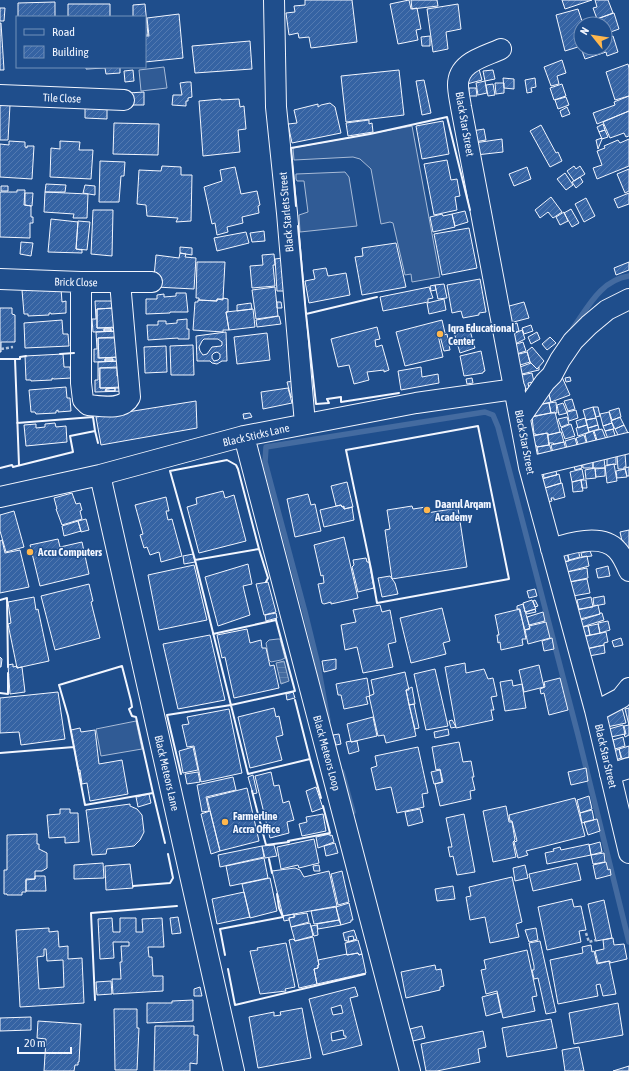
<svg xmlns="http://www.w3.org/2000/svg" width="629" height="1071" viewBox="0 0 629 1071" font-family="'Asap Condensed',sans-serif">
<style>
.built{fill:#305b95;stroke:#a8bbd7}
.water{fill:url(#water-rules);stroke:#a8bbd7}
.lines{fill:none;stroke-linecap:round;stroke-linejoin:round}
.stream{stroke:#446ba0;stroke-width:5.5}
.building{fill:url(#building-hatch);stroke:#f2f6ff;fill-rule:evenodd}
.minor-casing{stroke:#f2f6ff;stroke-width:22}
.path{stroke:#b3c4dc;stroke-width:2.5;stroke-dasharray:3 2;stroke-linecap:butt}
.minor{stroke:#1f4e8c;stroke-width:20}
.wall{stroke:#f2f6ff;stroke-width:2}
.poi-dot{fill:#ffb74d;stroke:#1f4e8c;stroke-width:1.5}
.labels{text-anchor:middle;stroke-width:3;stroke-linejoin:round;paint-order:stroke}
.street-label{font-size:11px;fill:#f2f6ff;stroke:#1f4e8c}
.poi-label{font-size:11px;font-weight:bold;fill:#f2f6ff;stroke:#1f4e8c;text-anchor:start}
</style>
<defs>
<pattern id="water-rules" width="6" height="5" patternUnits="userSpaceOnUse"><rect width="6" height="5" fill="#446ba0"/><path d="M0 2.5h6" fill="none" stroke="#5f81ae"/></pattern>
<pattern id="building-hatch" width="6" height="6" patternUnits="userSpaceOnUse"><rect width="6" height="6" fill="#3563a3"/><path d="M-1 1l2-2M0 6l6-6M5 7l2-2" fill="none" stroke="#537ab1"/></pattern>
</defs>
<rect width="100%" height="100%" fill="#1f4e8c"/>
<path class="built" d="M164,67l3,21 -26,3 -2,-21z
M412,126l28,151 -28,5 -1,-8 -6,1 -12,-52 -3,-1 -9,2 -10,-55 -11,-10 -7,-2 -59,3 -1,-12z
M345,172l4,5 8,49 -57,6 -1,-17 9,-3 -4,-31h-7l-1,-2v-5z
M278,639h2l5,19 -4,2 -10,2 -2,-2 -3,-17 3,-3z
M136,721l6,28 -41,7 -5,-27z"/>
<path class="water" d="M284,661l5,20 -8,3 -5,-21z"/>
<g class="lines">
<path class="stream" d="M573,328c15,-21 28,-48 56,-52
M328,721l-10,-56 -13,-53 -40,-150 1,-15 219,-35 8,3 5,12 80,308 51,207
M342,772l11,40"/>
</g>
<path class="building" d="M305,0h47l5,42 -46,6 -2,-11 -10,1 -1,-5 -9,2 -3,-22 9,-1 -1,-6 11,-1z
M409,0l2,9 6,-1 4,21 -5,1 2,10 -20,4 -8,-40z
M411,0h26l1,6 -26,3z
M562,0h30l-27,9z
M595,0h13l5,13 -16,6 -4,-11 4,-1z
M55,2v15h-37v-14z
M68,4h42v13h-42z
M145,4l3,31h-3v-18h-12v-12z
M458,4l3,25 -15,3 2,17 -15,3 -6,-43z
M0,8h5l-1,13h-4z
M578,9l5,15h-2v22l-16,5 -9,-36z
M614,13l5,16 -14,5v-10h-7l-1,-5z
M179,14l4,44 -38,4v-26h4l-2,-18z
M0,23h1l3,47h-4z
M430,36v10h-8l-1,-9z
M613,36l5,16 -11,4 -1,-4 -21,7 -4,-11h24v-9z
M250,41l2,28 -57,4 -3,-27z
M562,60l4,13 -9,3 2,8 -8,2 -7,-19z
M628,64l1,4v28l-14,4 -9,-28z
M86,67h34v6l-14,1 -1,-6 -19,1z
M479,69l3,11 -15,4 -2,-11z
M133,70l1,11 -9,1 -1,-11z
M399,70l5,45 -58,7 -5,-46z
M493,70l2,9 -10,2 -2,-10z
M503,78l11,1v10l-10,-1z
M535,78l1,9 -5,1 1,4 -5,1 -2,-13z
M424,80l7,33 -9,2 -6,-34z
M485,81l2,12 -9,2 -2,-12z
M187,82h4l1,15 -4,1v3h-2v5l-14,-1 1,-10h9l-2,-12z
M495,83h9v10l-8,1z
M493,84l2,11 -7,1 -2,-11z
M562,84l4,12 -12,4 -4,-12z
M469,88h7l1,8h-8z
M144,92v13h-19l3,-12z
M629,96v15l-32,13 -4,-11 22,-8 -1,-3z
M566,97l3,8 -11,4 -3,-9z
M221,99v1l18,-1 1,8 4,-1 2,23 -8,1 2,22 -37,4 -4,-55z
M85,103l22,1v15l-22,-1z
M330,103l5,4 6,26 -49,10 -4,-19 9,-1 -3,-13 24,-6v3l3,-2z
M0,105h10l-2,35h-8z
M567,107l3,7 -8,3 -2,-6z
M629,111v25l-3,1 -2,-4 -14,5 -7,-16z
M369,120v4l3,-1 1,9 -25,4 -2,-13z
M443,121l6,33 -27,5 -6,-33z
M114,123l45,1 -1,31 -45,-1z
M603,124l2,6 -6,2 -2,-5z
M541,125l15,28 2,-1 4,9 -12,6 -20,-36z
M484,129l2,11 -12,2 -2,-11z
M605,130l3,7 -6,2 -3,-7z
M602,138v1l-4,10 -2,-9z
M502,139l1,13 -27,3 -2,-12z
M629,139v27l-32,13 -4,-11 9,-3 -5,-14 8,-3 -1,-2 14,-6 2,3z
M9,141l16,1v5l2,1v-2h7l-2,33 -32,-2v-33l9,1z
M60,141l20,1 -1,8h14l-2,29 -41,-2 1,-29 9,1z
M447,160l4,20 6,-1 3,17 -5,1 2,13 -23,5 -10,-51z
M100,161l25,1 -1,14h-3l-2,26h-20z
M162,166l19,1v8h11l-1,46 -15,1 2,-4 -31,-2 -1,-11 -9,-1 2,-34 22,1z
M574,166l2,3 4,-3 5,8 -11,7 -7,-10z
M235,167l6,27 16,-3 3,14 -2,1 1,7 -17,4 1,6 -16,4 1,5 -11,3 -2,-12 -3,1 -8,-37 18,-6 -2,-11z
M527,167l4,12 -17,7 -5,-12z
M629,169v22l-4,2 -8,-19z
M565,173l8,12 -7,5 -9,-11z
M580,177l3,5 -7,6 -4,-6z
M46,184l20,1 -1,7h-20z
M85,185l10,1v9l-12,-2z
M1,186h7v5h-7z
M17,190h8l-1,15 7,1v11h2v6h-3v15l-30,-1v-45h17z
M45,192l43,2 -1,24h-14l1,-4 -30,-2z
M25,193h8l-1,13 -7,-1z
M629,193v11l-11,4 -4,-9z
M551,197l11,15 -9,6 -5,-6 -8,6 -5,-8z
M586,198l9,18 -11,6 -9,-18z
M571,209l8,14 -7,4 -8,-14z
M93,210h20l-1,46 -21,-2z
M465,211l3,11 -13,4 -3,-12z
M564,212l4,9 -8,4 -4,-8z
M442,214l1,2 9,-2 3,13 -22,5 -3,-15z
M51,219l27,3 -2,27 6,1v3l-34,-1z
M78,221l12,1 -3,28 -11,-1z
M469,228l8,40 -35,7 -8,-41z
M264,231l1,10 -13,1 -2,-9z
M246,232l3,11 -32,8 -3,-13z
M21,242l12,1 -2,13 -11,-2z
M396,243l10,44 -44,8 -7,-38 8,-1 -1,-8z
M180,247l12,1v7l-12,-2z
M180,253l6,1 -1,3 11,1 -2,31 -38,-2 -2,-10 2,-22 23,3z
M274,254l1,11h-2l2,21 -23,2 -2,-22 13,-1 -1,-10z
M283,258l3,33h-9l-2,-32z
M197,262h28l-2,37h-6v2l-18,-1v-2h-3z
M629,262v8l-13,5 -2,-7z
M326,268l2,8 18,-3 4,22 -41,8 -4,-22 10,-2 -2,-9z
M480,279l6,33 -7,1v2l-16,3 -2,-7 -9,2 -5,-28z
M444,284l3,14 -9,1 -3,-14z
M435,285l1,5 -5,1 -1,-5z
M275,287l3,29 -22,3 -4,-29z
M429,287l4,11 -5,1v3l-45,9 -3,-14z
M61,288l1,14 4,-1v12l-15,1v-1h-2v2l-21,1v-2h-4l-2,-24z
M176,293h10l2,19h-18v1l-24,1v-15h11v-4l7,-1v3l12,-1z
M223,298l5,1v13h-2l3,18h-6v2l-30,-2 2,-28h3v-2l19,1v-2l6,1z
M444,299l2,11 -17,4 -2,-11z
M95,301h20l6,30 -28,1 -1,-13h4zM114,308l5,20h-22v-19zM104,329h7v2h-7z
M277,302h4l1,6h-5z
M524,302l5,16 -23,6 -4,-16z
M251,303l1,6 -15,2v-6z
M0,308h12v6l3,1v27h-14v10h-1z
M114,308l4,19 -21,1v-19z
M253,309l2,18 -26,3 -3,-18z
M279,316l2,8 -24,3 -1,-7z
M187,319v10h2v10h-11v-1l-30,2 -1,-15h11v-4h8v3l11,-1v-3z
M62,320l1,14h5l1,12 -44,2 -1,-25z
M442,320l3,13 -7,2 5,22 -38,9 -9,-34z
M517,323l2,8 -12,3 -2,-8z
M531,325l2,6 -9,3 -2,-6z
M377,327l3,12 -5,1 1,7 6,-2 7,25 -5,2v-2l-17,2 2,8 -15,4 -5,-19 -11,2 -7,-28z
M469,327l6,21 -15,5 -6,-21z
M104,329h7v2h-7z
M522,330l3,9 -10,5 -4,-9z
M116,331l6,30 -28,1v-13h3l-1,-17zM116,337l4,20 -22,1v-20zM105,359h8v2h-8z
M226,332l1,29h-5l-5,3 -5,-1 -2,-2h-13l-1,-25zM204,339h14l4,3v3l-1,1 -9,1 -5,7 -4,1 -3,-4 -1,-4 3,-6zM217,352l3,2v4l-2,2 -4,1 -2,-3v-3l2,-2z
M537,332l3,7 -9,5 -3,-7z
M267,333l3,27 -33,4 -3,-27z
M447,334l3,16 -6,1 -4,-15z
M550,337l6,6 -9,7 -5,-6z
M98,338h18l4,19 -21,1z
M523,342l3,9 -13,4 -3,-9z
M193,345l1,30h-23l-1,-29z
M166,346l1,26 -22,1 -1,-26z
M532,347l12,14 -7,8 -7,-7 -3,-11z
M481,351l4,20 -2,1v1l-19,3 -4,-20z
M527,352l3,10 -13,4 -2,-11z
M63,354l1,13h6l1,11 -17,1 -2,-1v2l-21,1v-1h-5l-1,-24z
M105,359h8l-1,2h-7z
M118,361l6,30 -29,1v-12h3v-18zM117,367l1,9h2l2,12h-22l-1,-20zM115,388v3h-10l1,-2z
M531,363l6,6 2,-2v3l-17,4 -2,-7z
M421,367l1,10 16,-3 1,9 -38,7 -3,-19z
M100,368h17v8h3l1,11 -21,1z
M532,373l2,9 -6,1 1,5 -11,4 -2,-16z
M562,377l8,18 -19,7 -3,-11z
M570,377l1,4 -5,1 -1,-4z
M472,378l1,5 -6,1 -1,-5z
M293,381l2,16h-4l-4,-15z
M66,387l1,11h3l1,13 -13,1v-2l-2,1v2l-20,1 -1,-2h-4l-2,-22z
M115,388v3h-9v-2z
M288,388l4,15 -29,6 -2,-17z
M548,392l3,10 -13,3z
M572,399l3,10 -7,2 -4,-10z
M196,401l1,27 -96,17 -5,-28z
M556,402l1,11h-6l-2,-10z
M549,403l2,10 -17,3 -3,-10z
M563,403l4,10 -8,2 -2,-10z
M593,407l3,11 -10,2 -3,-10z
M593,407h5l2,9 -4,1z
M619,408l2,9 -9,3 -3,-9z
M576,410l2,8 -9,3 -2,-9z
M555,412l5,20 -12,3v-2l-12,2v-1h-2l-2,-17z
M609,412l3,11 -9,3 -3,-12z
M250,413l2,4 -8,2 -1,-5z
M567,417l2,7 -8,3 -3,-8z
M620,417l4,8 -9,4 -4,-8z
M585,418l2,7 -9,3 -2,-7z
M596,418l2,7 -10,3 -2,-8z
M55,423l1,4 10,-1 1,16 -41,4 -2,-21 12,-1v4l9,-1v-3z
M612,423l2,6 -9,2 -2,-5z
M571,424l4,12 -10,3 -4,-11z
M587,425l2,7 -11,4 -2,-8z
M598,425l1,4 -10,3 -1,-4z
M624,425l4,8 -9,4 -4,-8z
M602,429l4,10 -8,4 -4,-12z
M613,429l3,9 -6,6 -5,-13z
M593,431l3,9 -9,3 -2,-9z
M561,432l3,10 -10,2 -1,-1h-4l-1,-8z
M547,433l2,12 -12,2 -1,-2h-1l-2,-9z
M584,435l3,10 -8,2 -3,-9z
M575,438l3,11 -10,3 -3,-11z
M564,442l3,12 -13,3 -3,-12z
M549,443l4,13 -14,3 -2,-12 12,-2z
M625,454l1,13h-2v2h-6l-1,-14z
M607,456h9v9l-1,-1 -8,1z
M593,458v10h-10l-1,-9z
M604,458l1,10h-12v-9z
M580,459l2,9 -7,2 -2,-9z
M614,464l3,17 -10,2 -2,-17z
M629,467v9h-2l-2,-8z
M555,468l2,7 -13,3 -1,-6z
M595,468l1,10 -10,1 -1,-9z
M605,468v8l-9,1 -1,-8z
M582,469l2,10 -12,3 -2,-10z
M625,469l2,8 -10,1 -1,-7z
M559,474l2,9 -16,5 -3,-9z
M581,480h5l1,8h-5z
M581,480l2,11 -10,1 -1,-10z
M347,482l6,25 -9,2v-3l-2,1 -1,-2 -5,1 -5,-20z
M562,483l3,14 -11,3v-2h-3l1,3 -4,1 -3,-14z
M223,491l2,7 9,-3 12,46 -47,12 -12,-46 10,-3 -1,-6z
M72,493l4,11 4,-1 2,7 -2,1 2,8 -20,6 -6,-16h1l-3,-11z
M308,494l3,11 4,-1 6,27 -26,6 -8,-38z
M166,497l3,14h-3l2,9 4,-1 10,37 -21,6 -2,-10 -9,3 -3,-8 -3,1 -4,-13 3,-1 -8,-29z
M341,505l1,2h2v2l8,-2 2,13 -30,7 -4,-17z
M412,506l1,3 13,-2 1,6 31,-5 9,59 -75,12 -7,-49 5,-1 -3,-19z
M14,511l10,36 -18,5 -6,-21v-16z
M86,519l3,11 -8,2 -3,-11z
M78,521l3,10 -17,5 -2,-10z
M629,530v29h-3l-6,-27z
M344,537l14,61 -27,6v-2l-7,2 -2,-1 -4,-19 6,-1 -1,-8 -2,1 -7,-31z
M58,539l2,8 22,-5 7,32 -49,12 -10,-41z
M2,540l3,13 15,-3 9,37 -29,6v-52z
M577,547l3,10 -11,3 -2,-11z
M566,549l3,12 -6,1 -3,-12z
M590,551l2,5 -10,1 -1,-4z
M193,554l2,8 -11,2 -1,-8z
M587,556l2,10 -22,6 -3,-10z
M366,558l1,4h2l5,26 -16,4 -6,-25 2,-2 -1,-5z
M248,564l4,20 -9,2 7,29 -32,11 -13,-49z
M194,565l13,55 -48,10 -11,-55z
M608,566l2,10 -12,2 -2,-9z
M587,568l1,10 -19,4 -2,-10z
M390,576l5,7 3,11 -16,3 -4,-19z
M587,579l3,14 -17,3 -3,-14z
M268,582l8,30 -12,3 -8,-31z
M89,584l4,17 -2,1 9,36 -45,12 -14,-54z
M535,589l2,7 -8,2 -2,-7z
M604,596l1,8 -11,2 -1,-8z
M34,597l2,13 2,-1 11,52 -32,7 -9,-44 3,-1 -3,-21z
M591,597l2,10 -14,2 -2,-9z
M532,600l4,9 -11,3 -2,-9z
M535,600l3,6 -3,1 -2,-6z
M523,604l7,24 -5,2 -6,-21h-2v-3z
M380,605l2,7 8,-2 6,32 -8,2 5,23 -30,6 -6,-26 -12,3 -4,-25 15,-3 -3,-12z
M598,605l2,9 -20,5 -2,-9z
M442,608l8,33 -7,2 3,11 -35,9 -11,-45z
M520,609l6,30h-4l1,6 -22,5 -1,-8 -2,1 -1,-8h2l-4,-20z
M535,609l1,3 -9,2 -1,-2z
M543,612l2,9 -16,4 -2,-8z
M276,613l1,5 -11,3 -1,-6z
M600,613h2l2,7 -22,7 -1,-7 19,-6z
M608,621l2,9 -10,3 -2,-10z
M546,622l4,16 -22,6 -3,-14 5,-1 -1,-3z
M598,624l2,9 -10,2 -2,-9z
M588,626l2,9 -6,1 -2,-9z
M247,629l3,14 11,-3 1,8h4l4,18 4,-1 5,23 -45,10 -9,-41 -3,1 -5,-23z
M606,632l2,10 -4,1v2l-19,4 -3,-12z
M210,635l15,65 -47,9 -15,-65z
M552,638l2,11 -10,2 -2,-10z
M621,638l2,7 -9,2 -2,-6z
M604,645l1,8 -16,3 -2,-7z
M0,657l2,2 -1,8h-1z
M336,659v10l-12,3 -2,-11z
M465,663l1,10 18,-4 4,10 5,-1 4,18 -6,1 3,13h-3l2,10 -37,8 -11,-61z
M13,664v3l4,-1v2l5,-1 3,25 -15,2 -2,-29z
M539,665l5,22 -20,5 -5,-22z
M435,669l13,57 -22,4 -12,-56z
M405,672l4,18h-3l10,46 -30,7 -2,-8 -6,1 -9,-40 5,-2 -3,-14z
M367,678l3,18 -4,1 2,7 -24,5 -3,-14h-3l-2,-11z
M560,678l8,32 -19,5 -5,-22 -3,1 -1,-5 5,-2 -1,-5z
M512,680l1,6 9,-2 4,24 -21,3 -5,-29z
M412,687l3,17 -6,1 -3,-15z
M58,692l7,47 -44,6 -2,-13 -19,1v-35z
M293,692l2,6 -8,2 -1,-6z
M414,704l5,24 -4,1 -6,-24z
M274,708l2,9 3,-1 4,19 -7,2 6,23 -32,8 -12,-51z
M622,708l4,15 -19,4 -3,-12z
M629,708v17l-4,-16z
M229,709l13,64 -41,9 -7,-36 -7,1 -5,-22 7,-1 -2,-7z
M373,717l4,19 -26,6 -4,-18z
M452,720l4,7 -5,1 -2,-7z
M623,725l2,9 -14,3 -2,-8z
M629,725v10l-4,2 -1,-3h2l-2,-8z
M80,728l1,4 14,-2 4,34 23,-4 6,34 -38,7 -3,-18 -5,1 -2,-14h-2l-7,-40z
M448,729l1,6 -14,3 -1,-6z
M339,734l2,10 -5,1 -3,-10z
M623,737l2,9 -10,3 -2,-9z
M351,741v1l6,-1 2,10 -10,3 -3,-12z
M459,742l4,20 8,-1 3,16h-2l3,13 -5,1 1,8 -31,7 -5,-22 8,-2 -3,-13 -4,1 -4,-23z
M629,746v11l-7,2 -3,-10z
M193,747l5,23 -15,3 -4,-22z
M418,747l10,46 -6,1 2,13 -27,6 -6,-26 -15,3 -5,-22 6,-2 -2,-10z
M619,749l2,9 -5,2 -2,-9z
M586,768l2,13 -17,4 -3,-13z
M440,770l2,12 -8,2 -3,-12z
M198,772l2,10 -13,2 -2,-10z
M271,772l3,14 5,-1 4,18 6,-2 5,19 -7,2 2,11 -19,5 -15,-62z
M253,775l4,18 -4,1 -5,-17z
M233,777l3,13 -30,7 3,14 -7,1 -5,-27z
M316,787l7,21 -11,4 -6,-21z
M247,788l12,53 -39,10 -13,-53z
M149,794l2,9 -13,4 -2,-10z
M589,796l3,13 -12,4 -3,-13z
M575,798l10,38 -59,15 2,4 -10,3 -4,-16 3,-1 -5,-20h-2l-1,-6z
M130,804v2l7,3 5,6 2,17 -4,8 -6,6 -27,3 -1,5 -14,1 -6,-45z
M506,806l3,16h3l3,18 -2,2 3,15 -23,5 -10,-51z
M60,809h10v4h8l1,29 -14,1v-6l-16,1 -2,-23 13,-1z
M420,809l3,13 -15,4 -3,-14z
M592,810l2,10 -12,3 -2,-10z
M210,811l10,40 -9,3 -10,-40z
M323,814l3,17 -24,5 -3,-12 8,-2 -1,-5z
M464,814l11,58 -18,3 -4,-19 -3,1 -2,-10h4l-6,-29z
M597,819l3,12 -12,4 -4,-13z
M37,834v10h2v5l8,4v15l-5,3h-7v8h-9v13h-4v3h-15v-1h-3v-24h3v-35z
M330,834v2l2,-1 2,7 -16,6 -2,-11z
M314,839l5,24 -20,5 -1,-3 -17,4 -4,-22z
M600,842l2,10 -11,3 -2,-10z
M335,843l3,10 -12,3 -2,-10z
M589,844l2,11 -44,9 -2,-11 9,-2 -1,-2 7,-2 1,3z
M274,845l3,11 -12,2 -3,-12z
M262,846l2,11 -44,10 -2,-12z
M604,853l1,9 -12,2 -2,-9z
M264,858l4,20 -38,8 -4,-20z
M606,862l2,8 2,-1 1,6 -15,4 -3,-14z
M103,863l1,15 -30,1v-14z
M577,863l4,17 -48,11 -4,-17z
M130,864l3,24 -27,2 -1,-24z
M319,865l1,6h-6l-1,-5z
M525,865l3,13 -13,3 -2,-13z
M295,868l5,2 4,7 25,-6 8,35 -54,10 -11,-45z
M342,871l7,31 -11,3 -7,-31z
M35,876h10l1,15h-20v-11l9,-1z
M512,877l10,45 -6,2 3,13 -29,6 -5,-26 -15,3 -4,-23 5,-1 -2,-9z
M270,878l7,33 -27,7 -8,-34z
M453,886l2,13 -18,2 -2,-12z
M244,892l6,25 -33,7 -5,-25z
M572,899l2,8 7,-1 5,24 -7,1 2,11 -34,8 -9,-43z
M604,900l8,38 -16,3 -8,-37z
M349,903l4,17h-2v2l-10,3 -5,-18z
M336,907l3,13 -25,4 -3,-13z
M307,913l2,9 -18,5 -2,-9 6,-1 -1,-2z
M294,914v3l-5,1v2l-5,1 -1,-5z
M178,917l3,16 -9,1 -2,-16z
M112,918l1,14h7v-14h16v14h7l-1,-13 20,-1 2,29h-16l1,10h3l1,19h10v15l-50,3 -1,-15h9l-1,-17h2l-1,-16h8v-4h-16l1,16 -14,1 -2,-40z
M339,920l2,5 -23,4 -1,-5z
M310,923l3,13 -18,5 -4,-14z
M317,925l1,10 -4,1 -3,-10z
M49,928v4l9,-1 1,16 9,-1v13l14,-1 2,45 -64,4 -4,-77zM44,949h2l1,12 16,-1 1,27 -25,2 -2,-32 7,-1z
M536,928l2,12 -9,2 -4,-12z
M354,930l3,9 -10,3v-2l-2,1 -2,-8zM353,936l1,4 -5,2 -1,-5z
M313,937l6,28h-1v3l-4,1 3,15 -18,4 -10,-48 4,-1 2,2z
M613,938l1,7 10,-1 3,15 -17,4v-2l-12,2 -3,-12 9,-2 -1,-9z
M358,940l4,14 -3,1 -1,-2 -11,2 -2,-12z
M540,941l16,71 -10,2 -8,-36 -4,1 -2,-9h2v-4l-5,-23z
M286,943l9,44 -10,2 1,2 -26,3 -10,-43 8,-1 -1,-2z
M591,945l1,7 2,-1 3,13 12,-3 7,33 -13,2 -3,-12 -4,1 2,11 -40,8 -8,-44 33,-7 -1,-6z
M527,950l10,46 -5,1 3,14 -32,7 -6,-27 -11,3 -5,-24 5,-1 -2,-9z
M358,953l1,2 3,-1 4,19 -49,11 -3,-15 4,-1v-3h1l-1,-5 29,-6v1z
M435,965l1,5 5,-1 3,17 -4,1v3l-34,8 -5,-26z
M111,981l1,13 -15,1 -1,-13z
M200,987l2,9h-8v-7z
M355,987l3,9 -8,2 12,47 -39,10 -14,-56zM341,1005l2,8 -10,2 -2,-7zM343,1030l1,6h2v2l-14,3 -1,-8z
M497,993l4,19 -15,4 -4,-19z
M193,1000v21l-46,2v-20h25v-2z
M618,1003l5,32 -49,9 -5,-31z
M302,1008l9,50 -53,10 -9,-51 25,-5v4l7,-1 -1,-3z
M114,1009h23v19h2l-2,42h-22z
M31,1017v13l-31,1v-13z
M551,1019l6,29 -50,9 -5,-29z
M38,1021l43,3 -2,38h-1v3h-3l-1,6h-30l2,-32 -9,-1z
M155,1026h39v9h4l-1,29 -7,-1v8h-36z
M422,1026l3,12 -12,3 -3,-12z
M483,1031l3,16 -8,2 2,13 -43,9h-11l-5,-27z
M579,1047l5,24h-19l-3,-21z
M629,1066v5h-16z"/>
<g class="lines">
<defs>
<path id="minor" d="M274,0l2,107 11,106 18,211
M501,49c-17,8 -43,13 -43,36 0,7 2,15 3,22l68,360 66,243 34,143
M0,95l124,5
M0,279l81,3h71
M81,282v101l2,17 5,5c13,1 35,6 42,-8l-10,-115
M520,418l25,-36 7,-7 8,-15 13,-19 16,-16 18,-15 22,-11
M244,436l166,635
M529,467l100,-24
M100,475l134,596
M0,497l100,-22 144,-39 172,-33 99,-14
M551,549c18,-6 51,-16 66,1 5,5 9,14 12,21
M595,710l7,-2 19,-10 8,-10
M610,774l19,-6"/>
</defs>
<use href="#minor" class="minor-casing"/>
<path class="path" d="M1,349l12,-2
M586,933l3,9 7,-2"/>
<use href="#minor" class="minor"/>
<path class="wall" d="M296,206l-5,-58 79,-14 77,-17 23,93
M298,226l8,88
M377,297l-71,17 10,90 13,-1 -2,-4 14,-2v5l58,-9
M60,354l14,-1
M0,359h20v-2l6,-1
M15,359l4,106
M17,423l76,-6 2,14
M478,426l31,153 -132,24 -6,-34 -25,-119z
M0,468l12,-3 1,2 60,-15 -3,-16 25,-5 3,12
M259,549l9,29 -2,4
M195,560l64,-11 -21,-80 -2,-4 -9,-5 -57,11 25,89 53,214 62,-15 -15,-59
M0,600l7,-2 1,69
M213,634l63,-14v-1
M122,666l9,35 1,6 -3,2 3,7 4,1 17,76 -68,12 -17,-89 -9,-31z
M0,693l8,1v-21
M0,753l74,-6
M310,759l11,39
M181,774l-14,-59 64,-10 64,-14 -19,-71
M252,791l14,54 23,-3 -1,-1 42,-8 -7,-27
M153,793l12,50
M269,859l3,14
M133,886l37,-3 3,-5 -5,-24
M225,955l-5,-26 63,-12 -4,-9 -2,-14
M228,969l7,36 130,-31
M95,1000l-4,-87 86,-7"/>
</g>
<g class="poi-dot">
<circle cx="440" cy="334" r="4"/>
<circle cx="427" cy="510" r="4"/>
<circle cx="30" cy="552" r="4"/>
<circle cx="225" cy="822" r="4"/>
</g>
<g class="labels">
<g class="street-label">
<text transform="translate(62 98) rotate(2)" y="4">Tile Close</text>
<text transform="translate(465 124) rotate(80)" y="4">Black Star Street</text>
<text transform="translate(286 212) rotate(-95)" y="4">Black Starlets Street</text>
<text transform="translate(76 282) rotate(1)" y="4">Brick Close</text>
<text transform="translate(256 435) rotate(-13)" y="4">Black Sticks Lane</text>
<text transform="translate(525 442) rotate(79)" y="4">Black Star Street</text>
<text transform="translate(327 753) rotate(75)" y="4">Black Meteors Loop</text>
<text transform="translate(606 756) rotate(77)" y="4">Black Star Street</text>
<text transform="translate(167 773) rotate(77)" y="4">Black Meteors Lane</text>
</g>
<g class="poi-label">
<text x="448" y="332">Iqra Educational<tspan x="448" dy="13">Center</tspan></text>
<text x="435" y="508">Daarul Arqam<tspan x="435" dy="13">Academy</tspan></text>
<text x="38" y="556">Accu Computers</text>
<text x="233" y="820">Farmerline<tspan x="233" dy="13">Accra Office</tspan></text>
</g>
</g>
<rect x="16" y="16" width="130" height="52" fill="#1f4e8c" stroke="#7391ba"/>
<rect x="24" y="29" width="20" height="6" fill="#1f4e8c" stroke="#7391ba"/>
<text x="52" y="36" font-size="12" fill="#f2f6ff">Road</text>
<rect x="24" y="46" width="20" height="12" fill="url(#building-hatch)" stroke="#7391ba"/>
<text x="52" y="56" font-size="12" fill="#f2f6ff">Building</text>
<g transform="translate(593 36) rotate(300)"><circle r="19" fill="#1f4e8c" stroke="#7391ba"/>
<path d="M0-3L7 15L0 10L-7 15Z" fill="#ffb74d"/>
<text y="-6" font-size="11" font-weight="bold" text-anchor="middle" fill="#f2f6ff">N</text>
</g>
<path d="M18 1047v6h53v-6" fill="none" stroke="#f2f6ff" stroke-width="2"/>
<text x="24" y="1047" font-size="12" fill="#f2f6ff" stroke="#1f4e8c" stroke-width="3" paint-order="stroke">20 m</text>
</svg>
